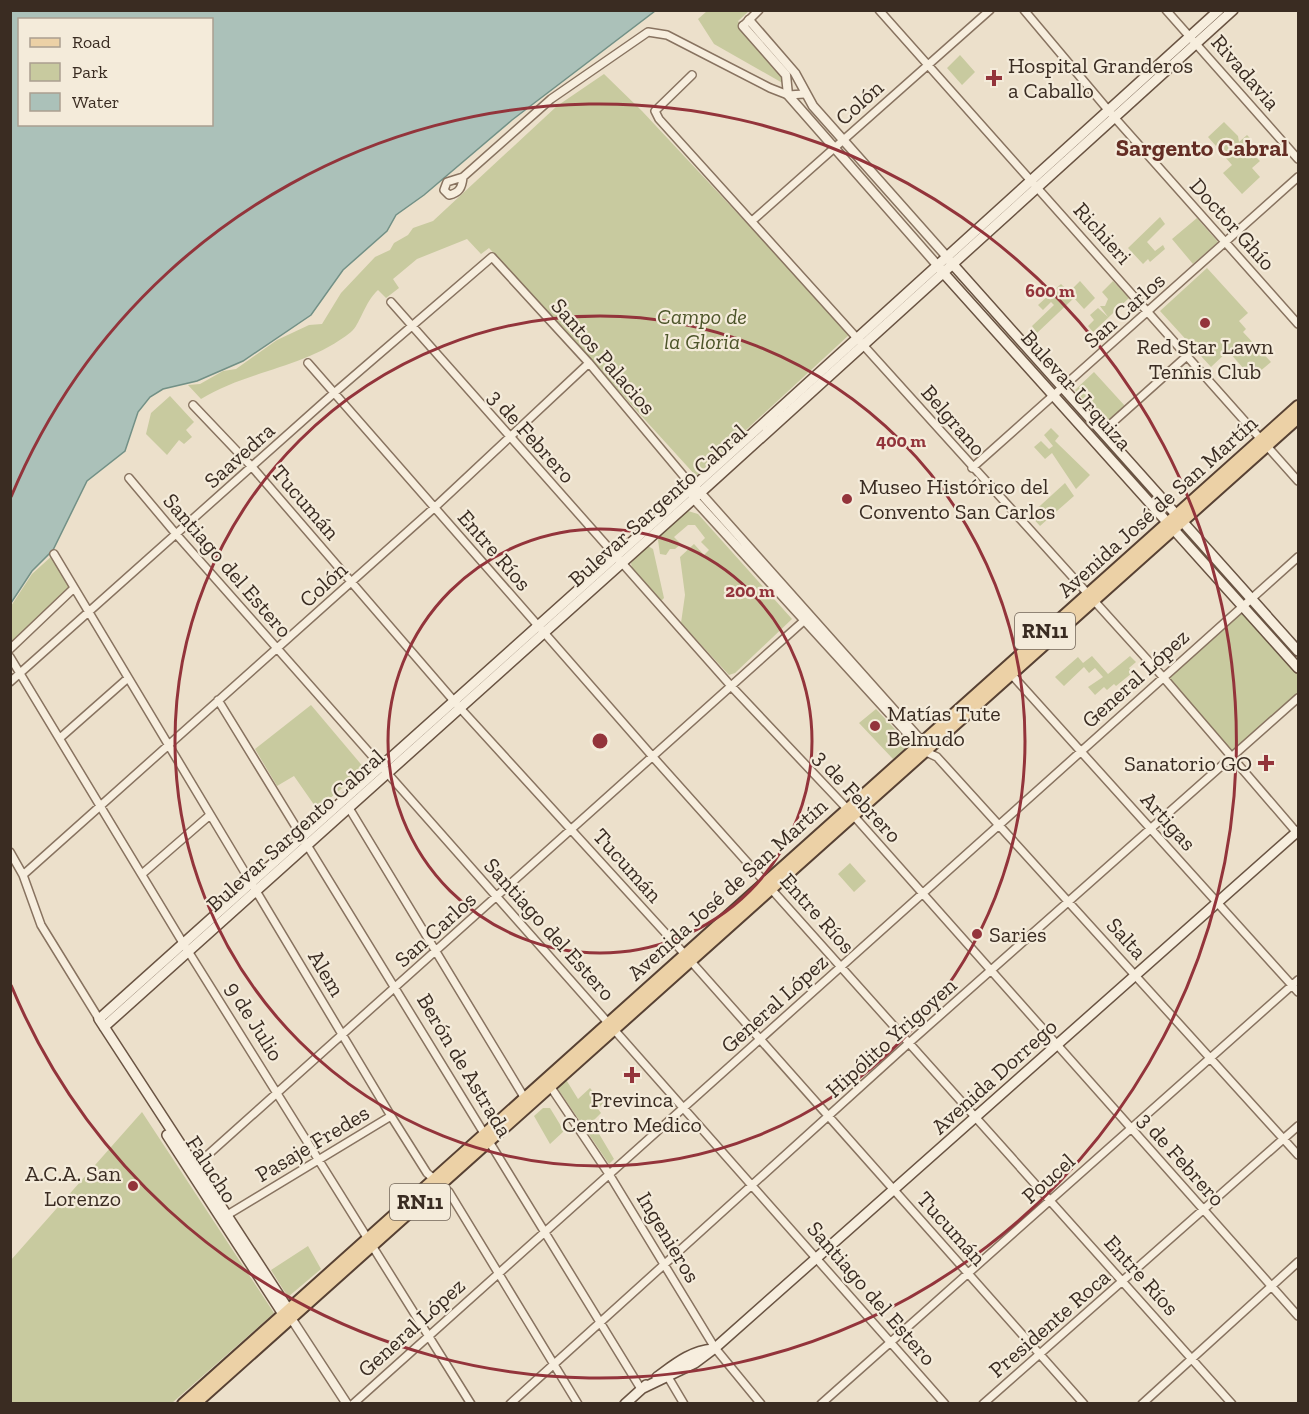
<svg xmlns="http://www.w3.org/2000/svg" width="1309" height="1414" viewBox="0 0 1309 1414" font-family="'Zilla Slab',serif">
<style>
.green{fill:#c8ca9f}
.water{fill:#abc1b9;stroke:#729086;stroke-width:1.5;fill-rule:evenodd}
.lines{fill:none;stroke-linecap:round;stroke-linejoin:round}
.minor-casing{stroke:#887360;stroke-width:10}
.tertiary-casing{stroke:#887360;stroke-width:11}
.secondary-casing{stroke:#6a5443;stroke-width:12}
.primary-casing{stroke:#574133;stroke-width:14}
.minor{stroke:#f7eede;stroke-width:7}
.tertiary{stroke:#f7eede;stroke-width:8}
.secondary{stroke:#f7eede;stroke-width:9}
.primary{stroke:#ecd1a6;stroke-width:10}
.ring{fill:none;stroke:#93343b;stroke-width:3}
.poi-dot{fill:#93343b;stroke:#f4ebda;stroke-width:2}
.labels{text-anchor:middle;stroke-width:4.5;stroke-linejoin:round;paint-order:stroke}
.shield{fill:#f4ebda;stroke:#726559;stroke-width:1.5}
.shield-label{font-size:21px;font-weight:bold;fill:#3a2c22}
.poi-label{font-size:22px;fill:#3a2c22;stroke:#f4ebda;text-anchor:start}
.street-label{font-size:22px;fill:#3a2c22;stroke:#f4ebda}
.park-label{font-size:22px;font-style:italic;fill:#4d552a;stroke:#f4ebda}
.neighbourhood-label{font-size:24px;font-weight:bold;fill:#642d24;stroke:#f4ebda}
.centre{fill:#93343b;stroke:#f4ebda;stroke-width:3}
.ring-label{font-size:18px;text-anchor:middle;font-weight:bold;fill:#93343b;stroke:#f4ebda;stroke-width:4.5;stroke-linejoin:round;paint-order:stroke}
</style>
<rect width="100%" height="100%" fill="#ece0cb"/>
<path class="green" d="M707,11h42l-11,10 48,54v10l-72,-41 -16,-25z
M960,55l15,17 -13,13 -15,-17z
M604,74l38,37 208,223 -154,142 -207,-228 -8,6 -14,-15 -50,20 -24,20 6,9 -13,10 -8,-8c-14,13 -18,35 -27,42 -45,36 -103,38 -150,67l-13,-14 12,-1 23,-13 13,-2 41,-29 32,-15 13,-1 19,-31 34,-36 15,-7 4,-7 14,-8 5,-7 20,-7 124,-115z
M1224,122l14,14 1,6 8,-7 5,5 -11,10 4,5 5,-4 10,10 -8,7 8,9 -18,17 -19,-21 9,-8 -13,-15 5,-5 -3,-3 -5,4 -8,-9z
M1160,217l5,7 -18,18 8,9 8,-6 2,4 -15,13 -2,-3 -5,5 -15,-16z
M1197,218l21,24 -25,22 -21,-25z
M1207,268l41,45 -9,8 7,8 -3,3 28,30 -19,16 -24,-27 -17,16 -51,-56z
M1080,281l15,17 -11,11 -10,-11 -37,35 -5,-7 22,-21 -3,-3 -8,8 -5,-5 23,-21 8,8z
M1113,281l16,17 -36,34 -5,-6 6,-6 -4,-5 8,-7 10,9 -8,-11h5l3,-7 -6,-7z
M1094,372l31,34 -19,18 -31,-34z
M170,396l24,26 -8,8 6,7 -8,7 -5,-4 -12,15 -21,-21 5,-21z
M1051,428l8,8 -4,5 35,34 -14,14 -24,-36 -7,6 -11,-12 7,-6 8,8 4,-3 -9,-11z
M1065,483l9,13 -34,30 -10,-11z
M688,511l10,3 94,105 -57,54 -6,2 -48,-52 4,-28 -5,-38 14,-13 10,11 5,-5 -8,-8 4,-4 -10,-13h-7l-14,12 7,7 -6,5h-5l-4,6 -6,-1 -2,-14 2,-5z
M648,546l5,3 11,49 -3,3 -29,-32 -1,-6z
M54,554l19,35 -62,60v-43l21,-32z
M1243,606l55,62v30l-67,60 -68,-81z
M1092,656l16,18 22,-18 6,6 -7,6 3,5 -16,13 -2,-2 -7,6 -3,-3 -9,8 -7,-8 15,-10 -8,-9 -6,5 -5,-6 -20,19 -9,-9 23,-20 5,6z
M311,705l54,64 -48,40 -23,-33 -17,10 -22,-37z
M876,709l31,33 -1,6 -13,11 -34,-36z
M850,863l16,18 -12,11 -16,-18z
M565,1078l13,21 12,-11 13,15 -5,6 3,4 -9,9 22,37 -5,5 -51,-75z
M543,1108h7l14,23 -14,13 -16,-28z
M142,1112l132,201 -102,90h-161v-143z
M308,1246l13,23 -33,28 -17,-27z"/>
<path class="water" d="M11,11h644l-143,109 -88,75 -28,20 -9,16 -44,39 -32,45 -68,46 -46,20 -34,8 -13,8 -12,15 -13,39 -38,30 -34,69 -21,21 -21,32zM20,20h192v104h-192z"/>
<g class="lines">
<defs>
<path id="minor" d="M879,10l419,471
M1024,10l90,107 184,207
M1166,10l132,149
M743,26l16,-16
M692,75l-37,36 4,8 504,558 135,157
M463,177c-1,11 -4,16 -14,18l-5,-5 3,-8 16,-5 88,-78 97,-67 19,3 103,53 18,7 16,-1
M752,221l238,-211
M391,302l340,384 122,129 445,501
M308,363l345,394 579,647
M193,405l60,63 207,240 220,241 404,455
M1103,431l85,-76
M972,468l326,-291
M129,478l47,56 769,870
M54,554l337,562 36,57 22,19 129,212
M10,649l63,-60
M10,657l173,286 288,461
M1011,674l287,318
M10,682l324,-289 158,-136 97,106 98,117
M218,700l423,689
M60,738l68,-60
M924,751l13,6 361,398
M349,808l175,289
M10,852l13,23 18,50 58,94
M142,874l68,-59
M23,875l411,-367 155,-145
M550,1086l59,88 106,174 46,56
M192,1169l615,-551
M224,1217l167,-101
M671,1372l-3,5 16,27
M353,1404l945,-847
M510,1404l400,-362 388,-344
M821,1404l477,-424
M983,1404l315,-278
M1142,1404l156,-142"/>
<path id="tertiary" d="M749,20l46,53 18,33 134,151
M743,26l43,49 2,20 150,171
M687,480l7,19 228,250
M696,488l229,257
M291,1318l56,86"/>
<path id="secondary" d="M948,259l350,392
M939,268l359,400
M104,1027l596,-534 533,-483
M167,1135l116,179 6,3
M290,1316l-2,-7 -189,-290 603,-540 517,-469
M657,1377c18,-13 33,-26 56,-28
M641,1389l54,-26 20,-15 583,-517
M625,1404l21,-19"/>
<path id="primary" d="M183,1404l1115,-998
M195,1404l1103,-986"/>
</defs>
<use href="#minor" class="minor-casing"/>
<use href="#tertiary" class="tertiary-casing"/>
<use href="#secondary" class="secondary-casing"/>
<use href="#primary" class="primary-casing"/>
<use href="#minor" class="minor"/>
<use href="#tertiary" class="tertiary"/>
<use href="#secondary" class="secondary"/>
<use href="#primary" class="primary"/>
</g>
<g class="ring">
<circle cx="600" cy="741" r="212"/>
<circle cx="600" cy="741" r="425"/>
<path d="M11 497A637 637 0 1 1 11 985"/>
</g>
<g class="poi-dot">
<path d="M991 69h6v6h6v6h-6v6h-6v-6h-6v-6h6z"/>
<circle cx="1205" cy="323" r="6"/>
<circle cx="847" cy="499" r="6"/>
<circle cx="875" cy="726" r="6"/>
<path d="M1263 754h6v6h6v6h-6v6h-6v-6h-6v-6h6z"/>
<circle cx="977" cy="934" r="6"/>
<path d="M629 1066h6v6h6v6h-6v6h-6v-6h-6v-6h6z"/>
<circle cx="133" cy="1186" r="6"/>
</g>
<g class="labels">
<g class="shield">
<rect x="1015" y="613" width="60" height="36" rx="4.5"/>
<rect x="390" y="1184" width="60" height="36" rx="4.5"/>
</g>
<g class="shield-label">
<text x="1045" y="638">RN11</text>
<text x="420" y="1209">RN11</text>
</g>
<g class="poi-label">
<text x="1008" y="73">Hospital Granderos<tspan x="1008" dy="25">a Caballo</tspan></text>
<text x="1205" y="354" text-anchor="middle">Red Star Lawn<tspan x="1205" dy="25">Tennis Club</tspan></text>
<text x="859" y="494">Museo Histórico del<tspan x="859" dy="25">Convento San Carlos</tspan></text>
<text x="887" y="721">Matías Tute<tspan x="887" dy="25">Belnudo</tspan></text>
<text x="1252" y="771" text-anchor="end">Sanatorio GO</text>
<text x="989" y="942">Saries</text>
<text x="632" y="1107" text-anchor="middle">Previnca<tspan x="632" dy="25">Centro Medico</tspan></text>
<text x="121" y="1181" text-anchor="end">A.C.A. San<tspan x="121" dy="25">Lorenzo</tspan></text>
</g>
<g class="street-label">
<text transform="translate(1246 72) rotate(49)" y="8">Rivadavia</text>
<text transform="translate(859 102) rotate(-42)" y="8">Colón</text>
<text transform="translate(1233 224) rotate(48)" y="8">Doctor Ghío</text>
<text transform="translate(1103 233) rotate(48)" y="8">Richieri</text>
<text transform="translate(1124 310) rotate(-42)" y="8">San Carlos</text>
<text transform="translate(604 356) rotate(49)" y="8">Santos Palacios</text>
<text transform="translate(1077 390) rotate(48)" y="8">Bulevar Urquiza</text>
<text transform="translate(954 420) rotate(49)" y="8">Belgrano</text>
<text transform="translate(532 436) rotate(48)" y="8">3 de Febrero</text>
<text transform="translate(239 455) rotate(-42)" y="8">Saavedra</text>
<text transform="translate(306 502) rotate(49)" y="8">Tucumán</text>
<text transform="translate(657 505) rotate(-42)" y="8">Bulevar Sargento Cabral</text>
<text transform="translate(1157 506) rotate(-42)" y="8">Avenida José de San Martín</text>
<text transform="translate(495 550) rotate(49)" y="8">Entre Ríos</text>
<text transform="translate(228 565) rotate(49)" y="8">Santiago del Estero</text>
<text transform="translate(323 584) rotate(-42)" y="8">Colón</text>
<text transform="translate(1135 678) rotate(-42)" y="8">General López</text>
<text transform="translate(858 796) rotate(47)" y="8">3 de Febrero</text>
<text transform="translate(1169 821) rotate(48)" y="8">Artigas</text>
<text transform="translate(295 830) rotate(-42)" y="8">Bulevar Sargento Cabral</text>
<text transform="translate(628 865) rotate(48)" y="8">Tucumán</text>
<text transform="translate(727 889) rotate(-42)" y="8">Avenida José de San Martín</text>
<text transform="translate(818 913) rotate(48)" y="8">Entre Ríos</text>
<text transform="translate(435 929) rotate(-42)" y="8">San Carlos</text>
<text transform="translate(550 929) rotate(48)" y="8">Santiago del Estero</text>
<text transform="translate(1127 938) rotate(48)" y="8">Salta</text>
<text transform="translate(327 973) rotate(59)" y="8">Alem</text>
<text transform="translate(774 1003) rotate(-42)" y="8">General López</text>
<text transform="translate(255 1021) rotate(58)" y="8">9 de Julio</text>
<text transform="translate(891 1037) rotate(-42)" y="8">Hipólito Yrigoyen</text>
<text transform="translate(465 1065) rotate(59)" y="8">Berón de Astrada</text>
<text transform="translate(994 1076) rotate(-42)" y="8">Avenida Dorrego</text>
<text transform="translate(312 1143) rotate(-31)" y="8">Pasaje Fredes</text>
<text transform="translate(1182 1159) rotate(48)" y="8">3 de Febrero</text>
<text transform="translate(212 1169) rotate(57)" y="8">Falucho</text>
<text transform="translate(1048 1178) rotate(-42)" y="8">Poucel</text>
<text transform="translate(952 1228) rotate(48)" y="8">Tucumán</text>
<text transform="translate(669 1237) rotate(59)" y="8">Ingenieros</text>
<text transform="translate(1142 1275) rotate(48)" y="8">Entre Ríos</text>
<text transform="translate(872 1293) rotate(49)" y="8">Santiago del Estero</text>
<text transform="translate(1049 1323) rotate(-41)" y="8">Presidente Roca</text>
<text transform="translate(411 1327) rotate(-42)" y="8">General López</text>
</g>
<g class="park-label">
<text x="702" y="324">Campo de<tspan x="702" dy="25">la Gloria</tspan></text>
</g>
<g class="neighbourhood-label">
<text x="1202" y="156">Sargento Cabral</text>
</g>
</g>
<circle cx="600" cy="741" r="9" class="centre"/>
<g class="ring-label">
<text x="1050" y="297">600 m</text>
<text x="901" y="447">400 m</text>
<text x="750" y="597">200 m</text>
</g>
<rect width="1309" height="1414" fill="none" stroke="#3a2c22" stroke-width="24"/>
<rect x="18" y="18" width="195" height="108" fill="#f4ebda" stroke="#aa9f90" stroke-width="1.5"/>
<rect x="30" y="38" width="30" height="9" fill="#ecd1a6" stroke="#aa9f90" stroke-width="1.5"/>
<text x="72" y="48" font-size="18" fill="#3a2c22">Road</text>
<rect x="30" y="63" width="30" height="18" fill="#c8ca9f" stroke="#aa9f90" stroke-width="1.5"/>
<text x="72" y="78" font-size="18" fill="#3a2c22">Park</text>
<rect x="30" y="93" width="30" height="18" fill="#abc1b9" stroke="#aa9f90" stroke-width="1.5"/>
<text x="72" y="108" font-size="18" fill="#3a2c22">Water</text>
</svg>
